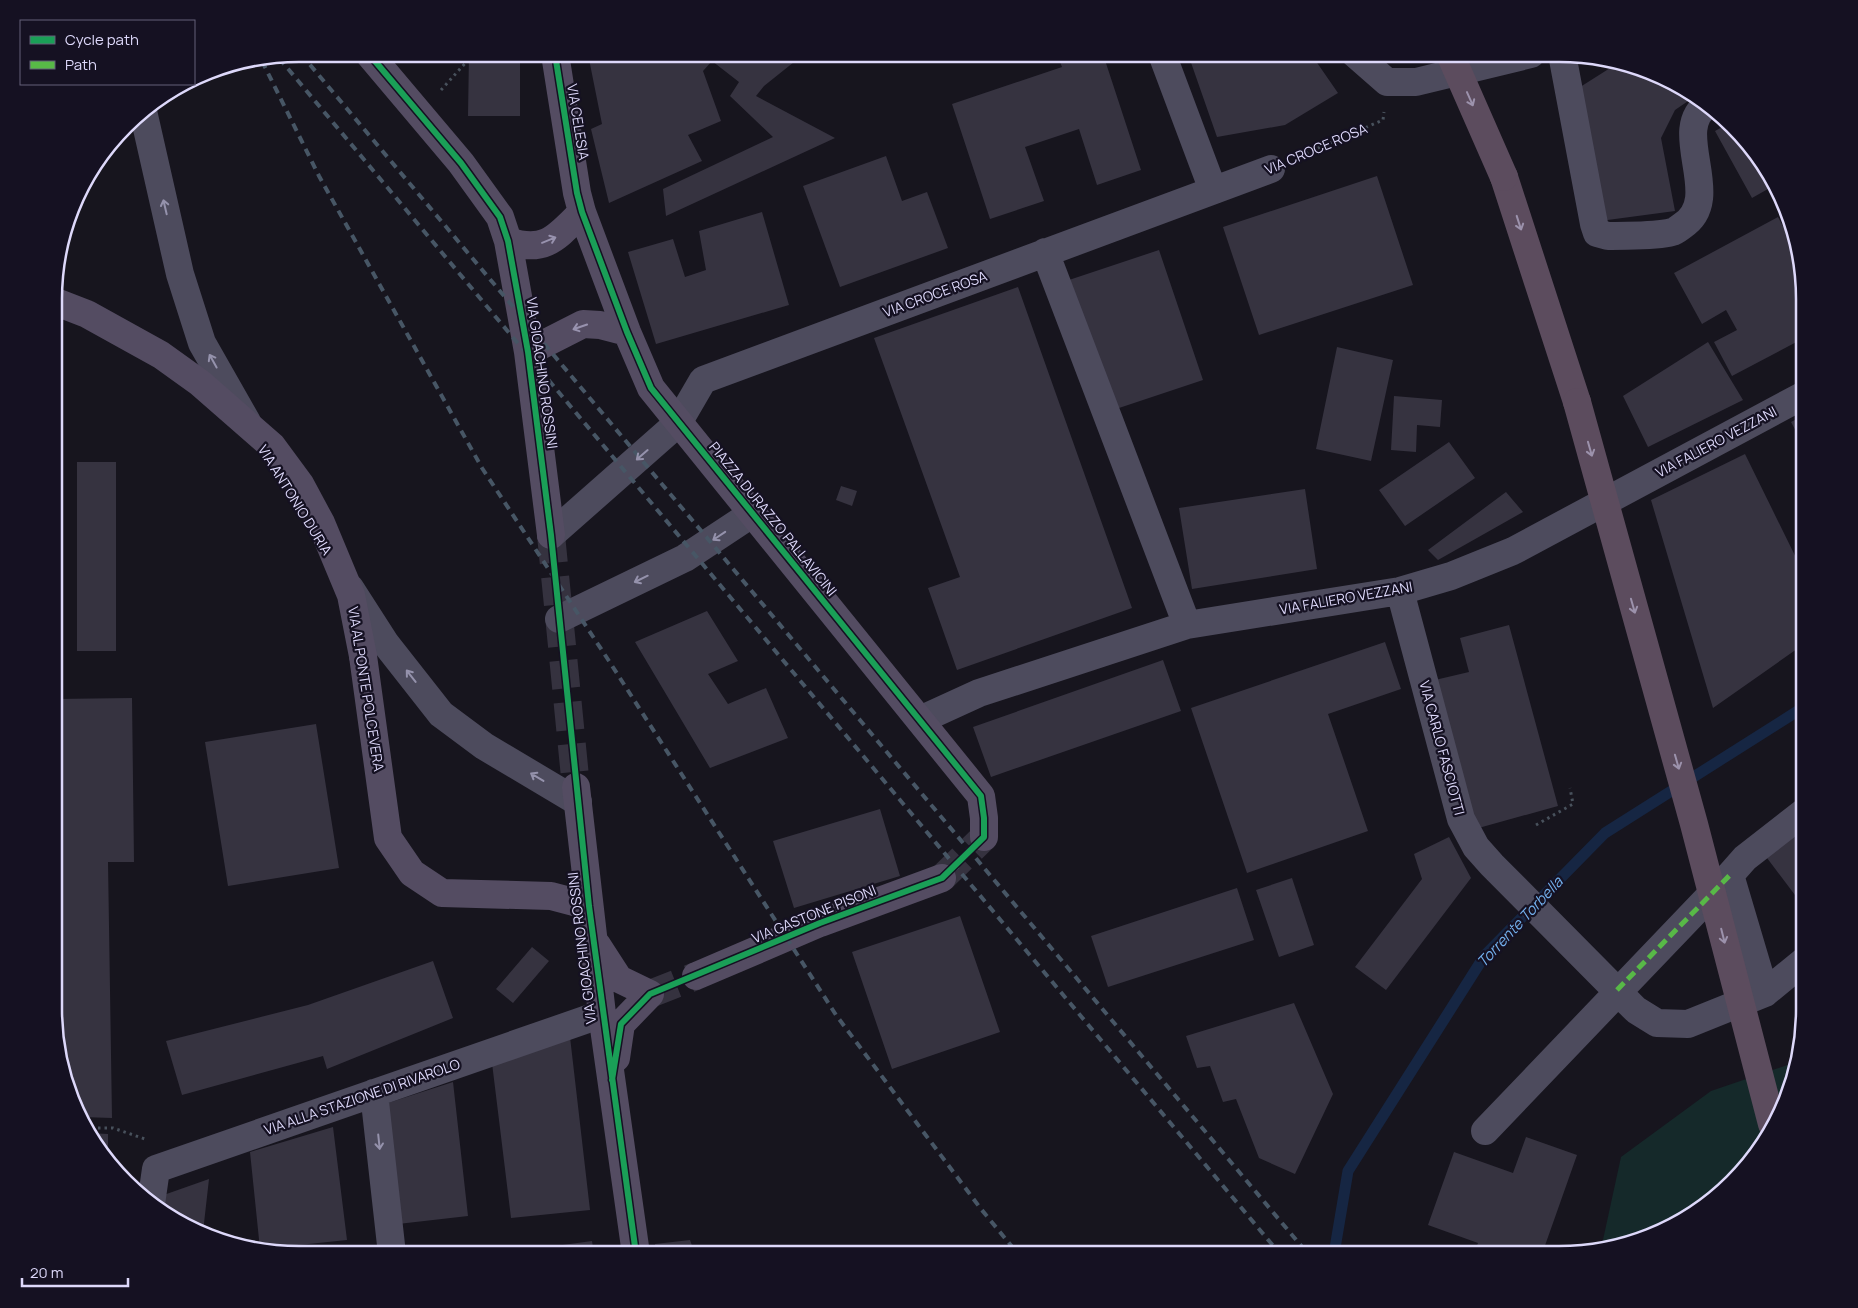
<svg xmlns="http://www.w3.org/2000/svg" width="1858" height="1308" viewBox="0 0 1858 1308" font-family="Manrope,sans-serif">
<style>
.green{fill:#15292a}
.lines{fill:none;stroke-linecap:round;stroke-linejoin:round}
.stream{stroke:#162643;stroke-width:11}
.building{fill:#363340}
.major-tunnel{stroke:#35323f;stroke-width:28;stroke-dasharray:28 14;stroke-linecap:butt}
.path{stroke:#48515c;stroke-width:3;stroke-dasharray:2.5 4;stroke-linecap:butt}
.minor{stroke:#4d4b5d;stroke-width:28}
.major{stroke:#544c62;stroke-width:28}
.highway{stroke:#5c4c5e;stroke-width:28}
.rail{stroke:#475665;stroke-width:4;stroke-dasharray:8 6;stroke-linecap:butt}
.major-bridge{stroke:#544c62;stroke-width:28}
.highway-bridge{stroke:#5c4c5e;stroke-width:28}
.quiet{stroke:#58b947;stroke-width:5;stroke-dasharray:10 5;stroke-linecap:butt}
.cycleway-casing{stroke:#151122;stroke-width:9}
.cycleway{stroke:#1a9f57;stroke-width:6}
.oneway{stroke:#9c92ac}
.oneway2{stroke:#9592ac}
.oneway3{stroke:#9892ae}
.labels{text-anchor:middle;stroke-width:4.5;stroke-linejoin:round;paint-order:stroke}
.street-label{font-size:14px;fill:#ddd8fa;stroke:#151122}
.water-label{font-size:15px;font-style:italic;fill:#73b0ed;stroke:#151122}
.rim{fill:none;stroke:#ddd8fa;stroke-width:2.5}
</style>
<rect width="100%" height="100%" fill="#17151e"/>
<path class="green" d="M1796,1062c-18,93 -100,174 -195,187l20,-92 90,-66z"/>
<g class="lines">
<path class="stream" d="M1334,1254l14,-83 137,-216 120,-122 199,-126"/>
</g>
<path class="building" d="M469,54h66v5l-15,1v56h-52z
M588,54h216l-40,32 -8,10 79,42 -169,78 -3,-27 110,-52 -43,-41 9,-14 -27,-21 -9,10 18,50 -33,14 14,26 -93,42 -18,-74 11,-5z
M1057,54h46l38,116 -44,15 -18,-56 -54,18 19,54 -54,18 -38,-115 110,-37z
M1188,54h123l27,39 -53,32 -68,12z
M1618,63l20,4 56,30 -19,13 -14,28 14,73 -75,10 -23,-132z
M1726,125l46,52 3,8 -23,13 -37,-67z
M886,156l16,45 25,-9 21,56 -108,39 -37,-101z
M1377,176l36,109 -154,50 -36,-108z
M762,212l27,93 -133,39 -28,-92 45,-13 12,38 21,-7 -7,-39z
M1778,217l21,39 5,27v55l-72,38 -18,-34 23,-12 -11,-20 -24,14 -28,-51z
M1159,250l44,130 -90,30 -44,-130z
M1018,287l114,321 -175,62 -29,-82 32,-11 -86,-239z
M1708,342l35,58 -95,47 -25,-51z
M1337,347l56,13 -22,101 -55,-12z
M1394,396l48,4 -2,27 -23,-2 -1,27 -25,-2z
M1804,415v31l-13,-24z
M1449,442l26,36 -70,48 -26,-36z
M1745,454l59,120v70l-91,64 -62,-208z
M77,462h39v189h-39z
M841,486l16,5 -5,15 -16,-6z
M1305,489l12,80 -125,20 -13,-81z
M1506,492l17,20 -85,48 -10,-10z
M707,611l31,50 -30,13 20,30 38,-16 22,50 -78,30 -75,-126z
M1509,625l49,181 -83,23 -40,-149 34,-8 -9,-34z
M1385,642l16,47 -73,25 40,117 -121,42 -56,-165z
M1163,660l18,51 -190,66 -18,-50z
M132,698l2,164h-26l4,256 -30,-1 -19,-54 -1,-200h-6v-164z
M316,724l23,144 -111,18 -23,-144z
M880,809l20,67 -106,32 -21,-67z
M1804,824v83l-40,-53z
M1449,837l22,41 -85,112 -31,-23 67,-88 -8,-25z
M1292,878l22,67 -35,12 -23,-67z
M1237,888l17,52 -146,47 -17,-51z
M960,916l40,116 -108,37 -40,-117z
M532,947l17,14 -36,42 -17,-14z
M433,961l20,57 -126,51 -4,-13 -141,39 -16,-54 142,-36z
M1294,1003l39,91 -38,80 -36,-16 -23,-59 -13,3 -13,-36 -13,2 -11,-32z
M570,1037l20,173 -79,8 -19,-155z
M453,1082l15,134 -70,8 -10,-121z
M333,1127l14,113 -87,9 -10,-97z
M88,1133l20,1v22z
M1526,1137l51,18 -35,99h-68l4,-11 -50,-18 26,-73 59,21z
M209,1179l-6,53 -46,-24 1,-11z
M690,1240l5,14h-39l-1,-10z
M592,1241l2,13h-76v-3z"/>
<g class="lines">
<path class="major-tunnel" d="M551,535l25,252
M942,878l42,-41
M650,994l46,-18"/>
<path class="path" d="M441,90l28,-31 -1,-5
M1300,156l83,-36 1,-8
M1536,825l37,-21 -3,-16
M85,1128h28l32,11"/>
<path class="minor" d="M1162,54l51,136
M1355,54l32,28h29l115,-28
M1562,54l32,170 3,9 11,3c19,-1 46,1 64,-4 4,-1 7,-4 10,-6 44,-28 -14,-96 26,-122
M143,111l37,163 22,69 45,79
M1045,252l142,373
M551,535l127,-112 25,-43 568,-211
M350,588l36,56 55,70 43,32 94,56
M1400,591l61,228 15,28 16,18 144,145 21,13 31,1 77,-31 39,-32
M559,619l126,-61 68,-45
M920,720l59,-27 208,-68 213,-34 51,-15 62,-25 291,-156
M1765,993l-35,-118 15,-17 59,-46
M374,1093l18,161
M1485,1131l245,-256
M151,1204l5,-35 446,-155"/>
<path class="major" d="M369,54l92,109 39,54 8,24 20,111 23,183
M555,54l22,139 5,19 45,120 24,56 330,408 3,22v19
M508,241c37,13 49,-4 74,-29
M528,352l55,-28 17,1 27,7
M363,656l25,182 24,35 30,20 109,3 38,10
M576,787l26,227 34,240
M597,945l22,34 31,15 -29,30 -5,34
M696,976l124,-53 122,-45"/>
<path class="highway" d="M1504,177l73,225"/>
<path class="rail" d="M301,54l1007,1200
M279,58l1001,1196
M262,61l57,115 163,292 127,193 227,354 145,194 37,45"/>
<path class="major-bridge" d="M56,302l31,12 74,41 39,28 72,63 28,38 21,39 30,72 12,61"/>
<path class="highway-bridge" d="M1450,54l54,123
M1577,402l117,422 78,300"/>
<path class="quiet" d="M1617,990l113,-115"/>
<defs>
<path id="cycleway" d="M369,54l92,109 39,54 8,24 20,111 23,183 38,371 47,348
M555,54l22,139 5,19 45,120 24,56 330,408 3,22v19l-42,41 -122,45 -170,71 -29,30 -9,56"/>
</defs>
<use href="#cycleway" class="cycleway-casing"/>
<use href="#cycleway" class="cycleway"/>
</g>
<defs><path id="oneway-shaft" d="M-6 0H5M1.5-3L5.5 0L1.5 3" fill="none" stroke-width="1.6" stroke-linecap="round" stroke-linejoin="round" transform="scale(1.25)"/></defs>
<g class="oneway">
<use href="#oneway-shaft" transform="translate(1470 99) rotate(66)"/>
<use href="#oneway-shaft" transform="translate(1519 223) rotate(72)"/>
<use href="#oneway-shaft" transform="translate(1590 449) rotate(74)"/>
<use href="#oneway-shaft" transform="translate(1633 606) rotate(74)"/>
<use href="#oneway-shaft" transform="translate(1677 762) rotate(74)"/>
<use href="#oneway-shaft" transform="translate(1723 936) rotate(76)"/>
</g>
<g class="oneway2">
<use href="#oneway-shaft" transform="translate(165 207) rotate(-103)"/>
<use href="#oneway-shaft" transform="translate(213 361) rotate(-119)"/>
<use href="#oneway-shaft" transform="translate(642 455) rotate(139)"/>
<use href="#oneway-shaft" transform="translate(719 536) rotate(146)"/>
<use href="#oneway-shaft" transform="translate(641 579) rotate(154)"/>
<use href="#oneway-shaft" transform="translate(411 676) rotate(-128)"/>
<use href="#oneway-shaft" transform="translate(537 777) rotate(-149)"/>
<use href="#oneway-shaft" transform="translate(379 1142) rotate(84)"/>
</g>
<g class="oneway3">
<use href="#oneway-shaft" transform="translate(549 240) rotate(-22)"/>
<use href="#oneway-shaft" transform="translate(580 327) rotate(161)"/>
</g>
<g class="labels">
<g class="street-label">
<text transform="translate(578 122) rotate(81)" y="5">VIA CELESIA</text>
<text transform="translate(1316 149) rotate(-23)" y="5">VIA CROCE ROSA</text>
<text transform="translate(935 294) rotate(-20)" y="5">VIA CROCE ROSA</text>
<text transform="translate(542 373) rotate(82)" y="5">VIA GIOACHINO ROSSINI</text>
<text transform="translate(1716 442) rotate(-28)" y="5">VIA FALIERO VEZZANI</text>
<text transform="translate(295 500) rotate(58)" y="5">VIA ANTONIO DURIA</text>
<text transform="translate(773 519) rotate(51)" y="5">PIAZZA DURAZZO PALLAVICINI</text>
<text transform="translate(1346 598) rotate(-10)" y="5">VIA FALIERO VEZZANI</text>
<text transform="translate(366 689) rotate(81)" y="5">VIA AL PONTE POLCEVERA</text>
<text transform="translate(1442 748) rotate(75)" y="5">VIA CARLO FASCIOTTI</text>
<text transform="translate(814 914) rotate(-22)" y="5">VIA GASTONE PISONI</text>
<text transform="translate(582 948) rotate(-97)" y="5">VIA GIOACHINO ROSSINI</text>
<text transform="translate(362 1097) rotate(-19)" y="5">VIA ALLA STAZIONE DI RIVAROLO</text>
</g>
<g class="water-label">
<text transform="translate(1520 922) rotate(-47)" y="5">Torrente Torbella</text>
</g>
</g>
<path d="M0 0H1858V1308H0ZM299 62H1559A237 237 0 0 1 1796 299V1009A237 237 0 0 1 1559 1246H299A237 237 0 0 1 62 1009V299A237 237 0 0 1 299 62Z" fill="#151122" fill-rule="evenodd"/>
<path class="rim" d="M299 62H1559A237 237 0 0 1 1796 299V1009A237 237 0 0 1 1559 1246H299A237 237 0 0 1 62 1009V299A237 237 0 0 1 299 62Z"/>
<rect x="20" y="20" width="175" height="65" fill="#151122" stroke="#656178"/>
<rect x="30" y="36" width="25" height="8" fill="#1a9f57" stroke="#656178"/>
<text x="65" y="45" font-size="15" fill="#ddd8fa">Cycle path</text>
<rect x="30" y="61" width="25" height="8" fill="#58b947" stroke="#656178"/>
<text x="65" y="70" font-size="15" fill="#ddd8fa">Path</text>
<path d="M22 1278v8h106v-8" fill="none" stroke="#ddd8fa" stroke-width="2.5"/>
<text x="30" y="1278" font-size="15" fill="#ddd8fa" stroke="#151122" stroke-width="4" paint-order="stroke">20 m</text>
</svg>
